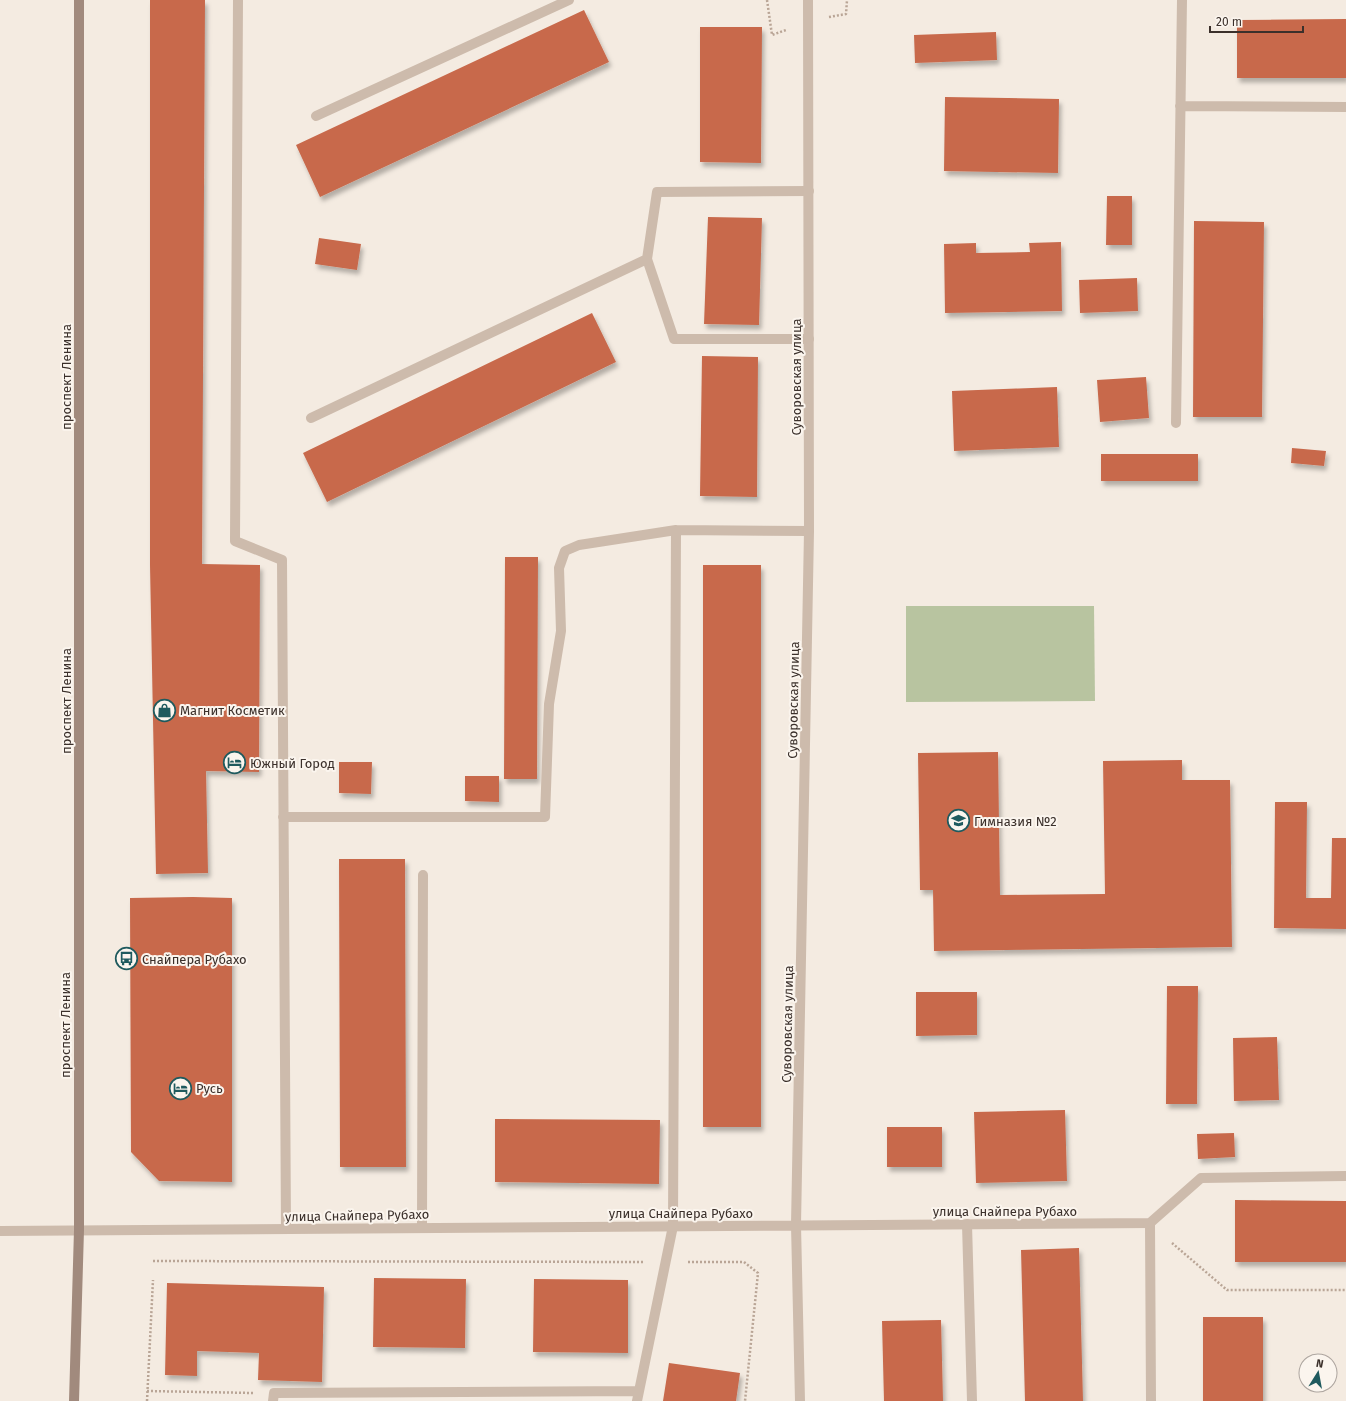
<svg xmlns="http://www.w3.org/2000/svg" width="1346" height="1401" viewBox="0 0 1346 1401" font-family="'Fira Sans',sans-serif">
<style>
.green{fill:#b8c4a0}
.building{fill:#c8694b;filter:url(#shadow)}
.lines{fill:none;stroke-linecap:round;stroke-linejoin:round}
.path{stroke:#b9a596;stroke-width:2.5;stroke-dasharray:2 2;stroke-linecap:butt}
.lane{stroke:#cdbbac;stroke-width:10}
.street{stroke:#cdbbac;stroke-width:10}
.secondary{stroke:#a18a7d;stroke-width:10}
.labels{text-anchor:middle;stroke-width:4;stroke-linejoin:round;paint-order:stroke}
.street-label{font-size:13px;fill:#3b302b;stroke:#fbf5ee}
.poi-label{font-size:13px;fill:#3b302b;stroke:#fbf5ee;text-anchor:start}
</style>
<defs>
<filter id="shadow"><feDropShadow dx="2.5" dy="4.5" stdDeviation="2" flood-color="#0004"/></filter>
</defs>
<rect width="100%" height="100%" fill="#f4ebe1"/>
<path class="green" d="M906,606h188l1,95 -189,1z"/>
<path class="building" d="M150,0h55l-3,564 58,1 -1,207 -53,-1 2,102 -52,1 -6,-309z
M584,10l25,52 -289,135 -24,-52z
M1346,19v59h-109v-58z
M700,27h62l-1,136 -61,-1z
M996,32l1,28 -82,3 -1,-28z
M945,97l114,2 -1,74 -114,-2z
M1107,196h25v49h-26z
M708,217l54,1 -3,107 -55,-1z
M1194,221l70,1 -2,195h-69z
M319,238l42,6 -4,26 -42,-6z
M1061,242l1,69 -117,2 -1,-69 32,-1v10l54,-1 -1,-9z
M1137,278l1,33 -58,2 -1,-33z
M592,313l24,49 -289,140 -24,-49z
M702,356l56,1 -1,140 -57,-1z
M1146,377l3,41 -49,4 -3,-42z
M1057,387l2,60 -105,4 -2,-60z
M1292,448l34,3 -2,15 -33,-3z
M1101,454h97v27h-97z
M505,557h33l-1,222h-33z
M703,565h58v562h-58z
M998,752l2,143 105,-1 -2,-133 79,-1v20h48l2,167 -298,4 -1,-61h-13l-2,-137z
M339,762h33l-1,32 -32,-1z
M465,776h34v26l-34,-1z
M1275,802h32l-1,96h25l1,-60h14v91l-72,-1z
M339,859h66l1,308h-66z
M193,897l39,1v284l-73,-1 -28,-29 -1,-254z
M1167,986h31l-1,118h-31z
M916,992h61v43l-61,1z
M1277,1037l2,63 -45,1 -1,-63z
M1065,1110l2,71 -91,2 -2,-71z
M495,1119l165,1 -1,64 -164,-2z
M887,1127h55v40h-55z
M1234,1133l1,24 -37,2 -1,-25z
M1235,1200l111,1v61h-111z
M1079,1248l4,153h-58l-4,-151z
M374,1278l92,1 -1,69 -92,-1z
M534,1279l94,1v73l-95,-1z
M167,1283l157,4 -2,95 -64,-2 1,-27 -62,-2v25l-32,-1z
M1203,1317h60v84h-60z
M941,1320l2,81h-59l-2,-80z
M669,1363l71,10 -4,28h-73z"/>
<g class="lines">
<path class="path" d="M767,0l5,35 14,-5
M829,17l17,-3 1,-14
M1172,1243l55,47h119
M153,1261l492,1
M688,1262h56l14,11 -13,128
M147,1391l106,2
M147,1401l6,-121"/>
<path class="lane" d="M238,0l-3,541 47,19 4,669
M1180,106l166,1
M316,116l253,-116
M647,259l27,80h135
M311,418l336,-159 10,-67 152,-1
M1176,423l6,-423
M283,817h262l4,-113 12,-73 -2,-63 6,-17 14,-6 97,-15
M1150,1223l1,178
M967,1224l5,177
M422,1228l1,-353
M273,1401l1,-8 365,-2
M637,1401l36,-175 3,-696 133,1"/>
<path class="street" d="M0,1231l1150,-8 51,-45 145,-2
M800,1401l-4,-176 13,-694 -1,-531"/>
<path class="secondary" d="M74,1401l5,-171v-1230"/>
</g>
<defs>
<symbol id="shop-ring" viewBox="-11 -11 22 22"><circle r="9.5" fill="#fbf5ee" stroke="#1f5a5e" stroke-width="1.5"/><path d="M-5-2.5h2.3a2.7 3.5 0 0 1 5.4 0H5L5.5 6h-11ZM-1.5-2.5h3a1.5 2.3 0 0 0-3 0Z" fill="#1f5a5e"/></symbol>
<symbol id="hotel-ring" viewBox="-11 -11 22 22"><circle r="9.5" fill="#fbf5ee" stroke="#1f5a5e" stroke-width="1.5"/><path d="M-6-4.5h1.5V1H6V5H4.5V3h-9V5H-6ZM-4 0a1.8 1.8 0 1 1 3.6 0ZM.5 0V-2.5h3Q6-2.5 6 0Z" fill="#1f5a5e"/></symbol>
<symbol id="school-ring" viewBox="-11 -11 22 22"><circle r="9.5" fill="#fbf5ee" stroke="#1f5a5e" stroke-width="1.5"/><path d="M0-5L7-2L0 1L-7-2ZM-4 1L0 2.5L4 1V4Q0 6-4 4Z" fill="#1f5a5e"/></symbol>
<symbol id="bus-ring" viewBox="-11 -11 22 22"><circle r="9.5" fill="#fbf5ee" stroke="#1f5a5e" stroke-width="1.5"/><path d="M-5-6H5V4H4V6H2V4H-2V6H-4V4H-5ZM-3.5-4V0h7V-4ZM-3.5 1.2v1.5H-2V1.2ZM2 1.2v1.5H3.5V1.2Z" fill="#1f5a5e"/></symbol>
</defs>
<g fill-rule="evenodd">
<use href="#shop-ring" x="152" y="698" width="25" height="25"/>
<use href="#hotel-ring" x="222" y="750" width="25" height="25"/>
<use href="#school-ring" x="946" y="808" width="25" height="25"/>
<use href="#bus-ring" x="114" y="946" width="25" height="25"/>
<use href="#hotel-ring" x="168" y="1076" width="25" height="25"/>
</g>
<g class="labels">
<g class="street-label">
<text transform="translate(66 377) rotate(-90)" y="5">проспект Ленина</text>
<text transform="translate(796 377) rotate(-90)" y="5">Суворовская улица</text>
<text transform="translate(793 700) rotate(-89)" y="5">Суворовская улица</text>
<text transform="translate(66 701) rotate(-90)" y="5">проспект Ленина</text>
<text transform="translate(787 1024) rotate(-89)" y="5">Суворовская улица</text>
<text transform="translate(65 1025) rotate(-90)" y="5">проспект Ленина</text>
<text x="1005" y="1216">улица Снайпера Рубахо</text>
<text x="681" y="1218">улица Снайпера Рубахо</text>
<text transform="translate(357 1215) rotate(-1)" y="5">улица Снайпера Рубахо</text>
</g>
<g class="poi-label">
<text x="180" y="715">Магнит Косметик</text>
<text x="250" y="768">Южный Город</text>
<text x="974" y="826">Гимназия №2</text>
<text x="142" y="964">Снайпера Рубахо</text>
<text x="196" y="1093">Русь</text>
</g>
</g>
<g transform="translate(1318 1373) rotate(11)"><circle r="19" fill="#fbf5ee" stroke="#aea6a0"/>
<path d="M0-3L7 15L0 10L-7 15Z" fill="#1f5a5e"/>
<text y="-6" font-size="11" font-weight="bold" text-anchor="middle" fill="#3b302b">N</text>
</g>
<path d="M1210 26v6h93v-6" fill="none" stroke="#3b302b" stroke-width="2"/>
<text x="1216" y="26" font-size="12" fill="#3b302b" stroke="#fbf5ee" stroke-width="3" paint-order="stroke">20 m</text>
</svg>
